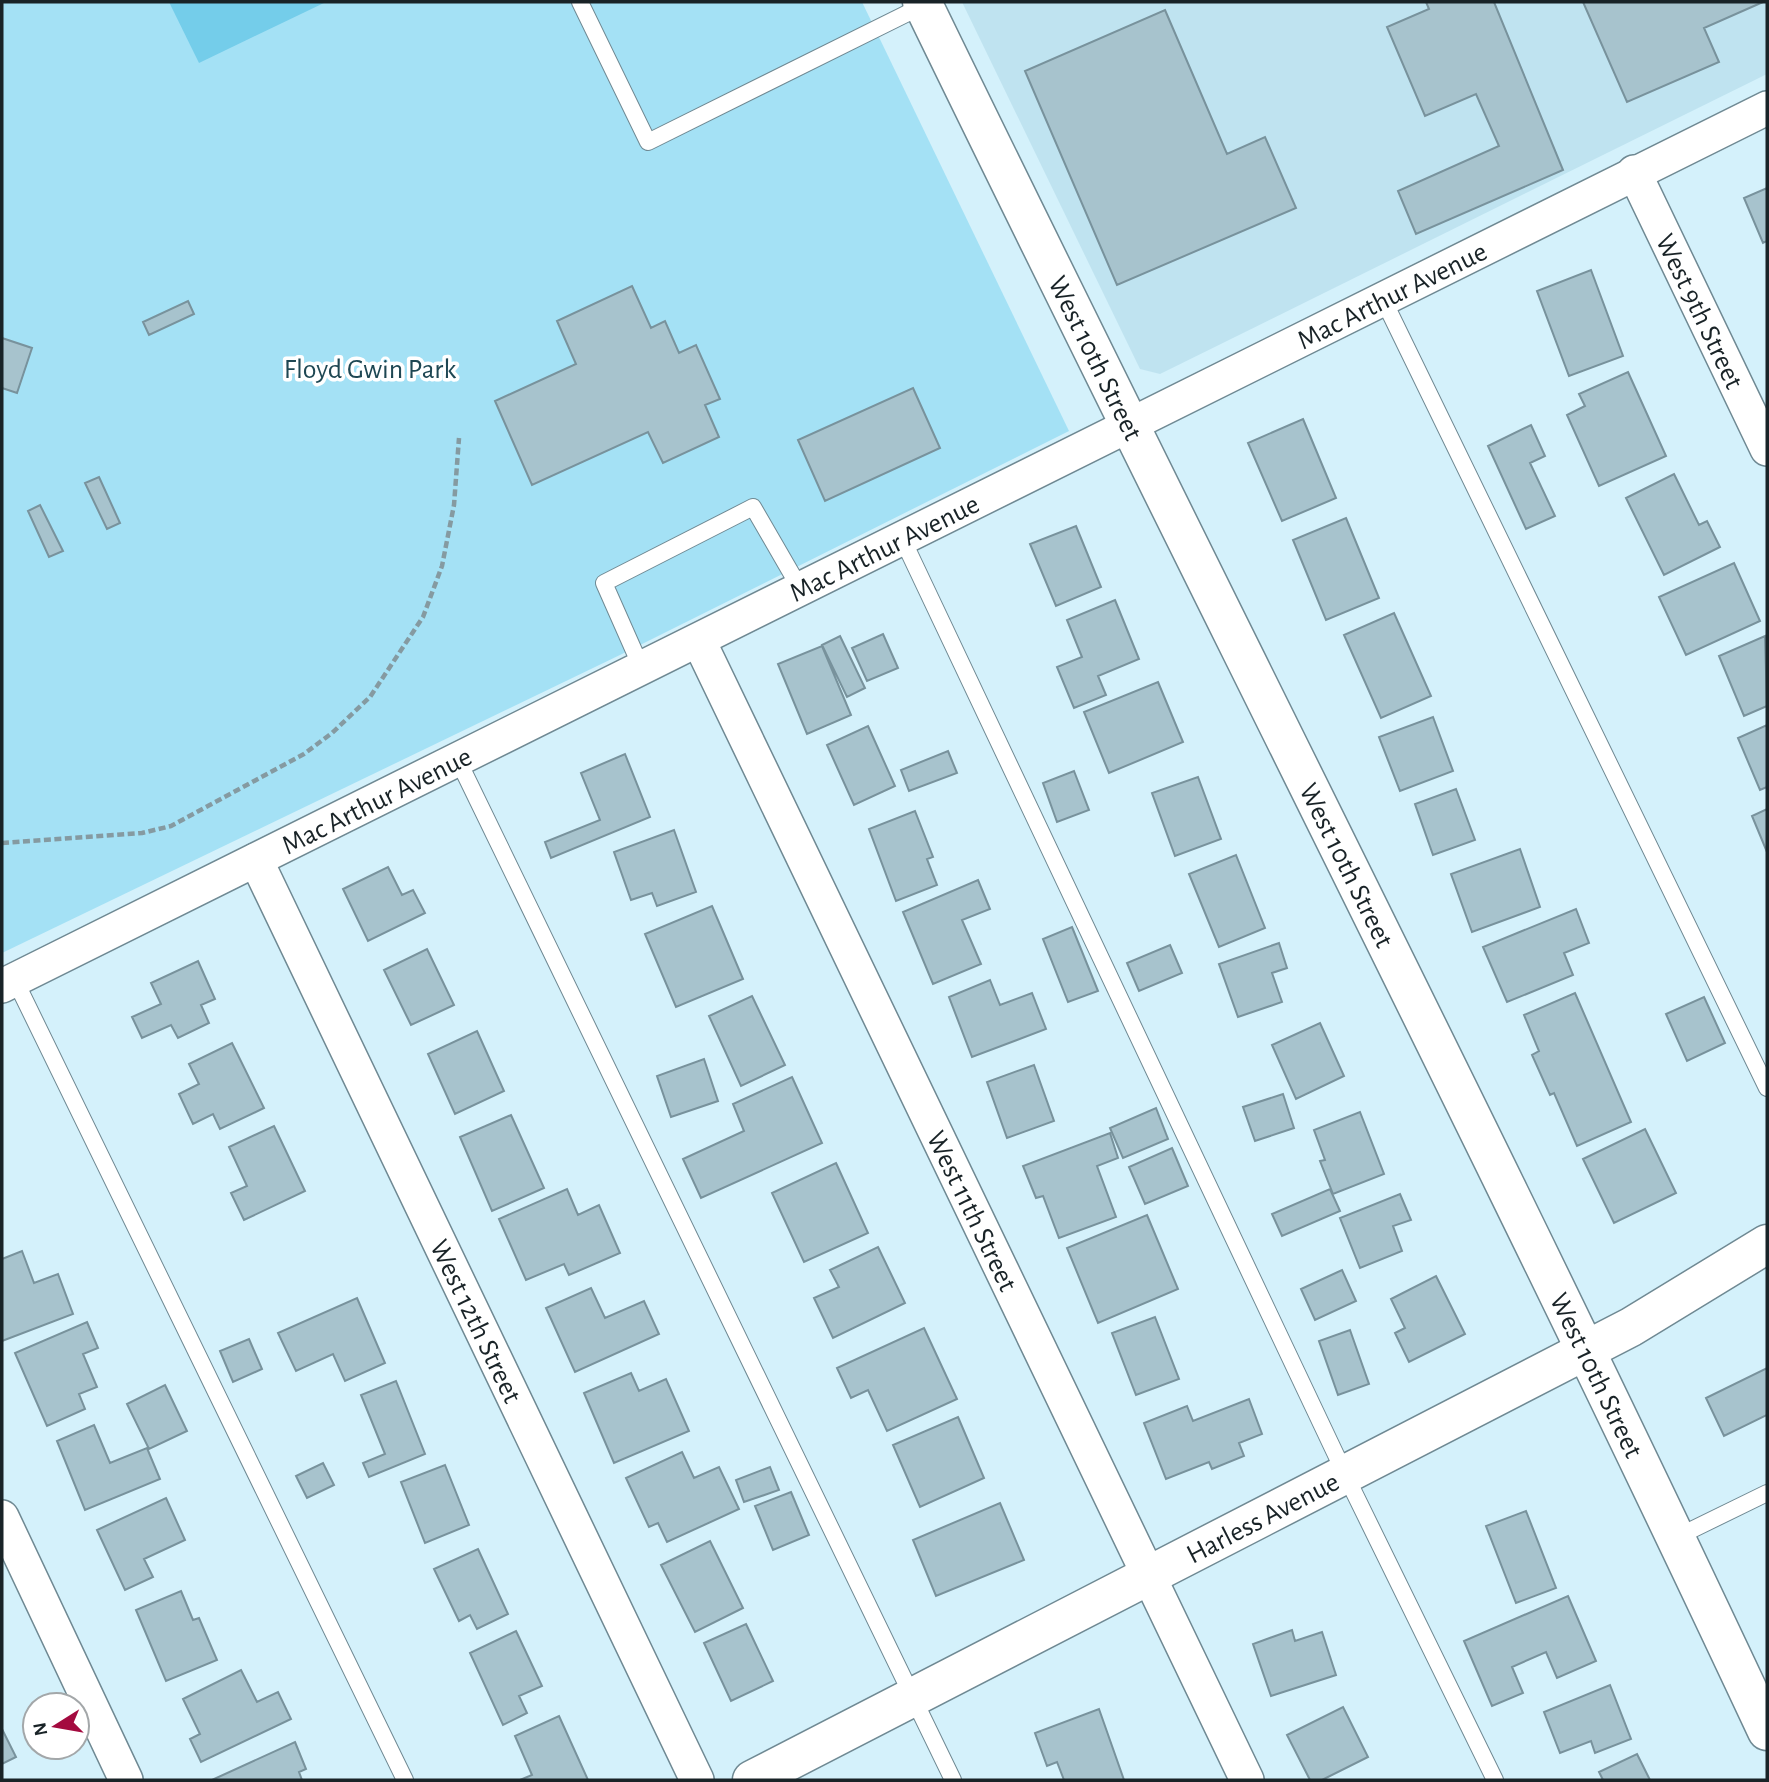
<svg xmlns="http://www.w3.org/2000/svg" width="1769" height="1782" viewBox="0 0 1769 1782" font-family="'Alegreya Sans',sans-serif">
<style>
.built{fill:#bfe3f0}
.green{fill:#a4e1f5}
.water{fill:#74cdea}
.building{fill:#a7c3cd;stroke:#78929c;stroke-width:2}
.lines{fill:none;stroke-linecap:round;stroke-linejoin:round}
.lane-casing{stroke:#6f8993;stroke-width:18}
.street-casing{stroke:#6f8993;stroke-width:36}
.secondary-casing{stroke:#6f8993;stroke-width:41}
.path{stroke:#859aa1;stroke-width:4.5;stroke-dasharray:7 3.5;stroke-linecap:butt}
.lane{stroke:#fff;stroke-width:16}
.street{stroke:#fff;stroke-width:33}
.secondary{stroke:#fff;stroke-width:38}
.labels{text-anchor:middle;stroke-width:7;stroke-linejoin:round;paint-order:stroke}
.street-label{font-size:28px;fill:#192327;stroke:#fff}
.park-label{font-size:28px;fill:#1e4753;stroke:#fff}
</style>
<rect width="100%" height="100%" fill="#d4f1fb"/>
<path class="built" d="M962,2h805v72l-607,300 -20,-5z"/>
<path class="green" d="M2,2h860l207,429 -447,223 -620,299z"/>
<path class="water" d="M169,2h157l-127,61z"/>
<path class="building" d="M1426,2h68l69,168 -147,64 -18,-43 101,-45 -23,-52 -51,22 -38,-89 42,-18z
M1583,2h180l-59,26 15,34 -92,40z
M1165,10l62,144 38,-17 31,71 -179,77 -92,-214z
M1767,188v53l-4,2 -19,-45z
M1591,270l32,86 -54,20 -32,-85z
M632,286l19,42 14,-7 14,32 17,-8 24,54 -15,6 14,32 -56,26 -15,-31 -116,53 -37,-84 81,-37 -19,-43z
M188,301l6,13 -45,21 -6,-13z
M2,338l30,10 -15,45 -15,-5z
M1628,372l38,84 -67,30 -32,-71 18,-9 -6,-12z
M913,388l27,60 -115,53 -27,-61z
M1303,419l33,79 -54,23 -34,-78z
M1531,425l14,31 -15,7 25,53 -29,13 -38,-83z
M1674,474l25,51 8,-4 13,26 -56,28 -38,-77z
M99,477l21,46 -13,6 -22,-46z
M40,505l23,46 -14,6 -21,-46z
M1346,518l33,80 -53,22 -33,-80z
M1076,526l25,61 -45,19 -26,-62z
M1734,563l26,58 -74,34 -27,-58z
M1115,600l24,59 -41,17 8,19 -32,13 -17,-41 25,-10 -15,-37z
M1394,613l37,83 -50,22 -37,-83z
M883,634l15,34 -31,13 -15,-33z
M840,636l25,52 -18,9 -25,-52z
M1765,636l2,70 -23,10 -25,-60z
M822,646l29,69 -44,19 -29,-70z
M1158,682l25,60 -74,31 -25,-61z
M1433,717l20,54 -53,20 -21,-54z
M1767,725v62l-7,3 -22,-52z
M868,726l27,60 -41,19 -27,-60z
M948,751l9,22 -48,18 -8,-21z
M625,754l25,63 -99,41 -6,-16 55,-22 -19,-47z
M1074,771l15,39 -32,12 -14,-39z
M1198,777l23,62 -46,17 -23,-63z
M1456,789l19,51 -42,15 -18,-51z
M1767,809v43l-15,-36z
M915,811l18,46 -6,2 10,26 -41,16 -27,-72z
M674,830l22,62 -39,14 -5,-13 -21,7 -17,-48z
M1520,849l20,58 -68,25 -21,-58z
M1236,855l29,73 -46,19 -30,-73z
M388,867l14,28 11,-5 12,23 -57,28 -25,-52z
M978,880l12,29 -28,11 19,44 -48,20 -30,-72z
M712,906l31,73 -67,28 -31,-73z
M1576,909l13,34 -25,10 9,22 -66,27 -24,-55z
M1072,927l26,64 -30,11 -25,-63z
M1279,943l8,25 -15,5 10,29 -44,15 -19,-53z
M1170,945l12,28 -43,18 -12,-28z
M427,949l27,56 -43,20 -27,-55z
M198,961l17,38 -14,6 8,18 -31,15 -7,-13 -29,13 -10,-21 29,-13 -10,-21z
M990,980l10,25 32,-12 14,36 -74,28 -23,-60z
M1575,993l56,129 -54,24 -23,-53 -4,2 -18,-40 7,-4 -15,-36z
M752,996l33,69 -44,21 -32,-70z
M1704,997l21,46 -38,18 -21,-47z
M1320,1023l24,53 -48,23 -24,-54z
M477,1031l27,60 -49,23 -27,-60z
M232,1043l32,65 -44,21 -7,-15 -20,10 -14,-30 20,-10 -10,-20z
M704,1059l14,42 -47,16 -14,-41z
M1034,1065l20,56 -47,17 -20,-56z
M792,1077l30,66 -121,55 -18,-39 61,-28 -11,-27z
M1283,1094l11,34 -39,13 -12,-34z
M1156,1108l12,31 -45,19 -13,-30z
M1360,1112l24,62 -51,20 -13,-33 5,-1 -11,-30z
M511,1115l33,73 -52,23 -32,-74z
M274,1126l31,65 -61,29 -13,-27 16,-7 -18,-39z
M1645,1129l31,64 -62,30 -31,-64z
M1110,1133l8,25 -21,8 19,51 -57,21 -16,-42 -7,2 -13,-32z
M1172,1148l16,38 -43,18 -16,-37z
M836,1163l32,70 -64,29 -32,-69z
M567,1189l11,26 21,-10 21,48 -51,22 -5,-11 -38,16 -27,-61z
M1330,1189l10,22 -58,25 -10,-22z
M1400,1194l11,26 -18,6 9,25 -42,17 -20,-50z
M1147,1215l31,74 -80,34 -31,-75z
M878,1247l27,56 -72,35 -19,-40 25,-11 -9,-17z
M22,1251l12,32 24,-9 15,40 -71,27v-82z
M1342,1270l14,31 -41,19 -14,-31z
M1436,1276l29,58 -56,28 -14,-29 10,-5 -14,-29z
M591,1288l14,30 39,-17 15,33 -84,38 -29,-64z
M357,1298l28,65 -40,18 -12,-27 -37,17 -18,-38z
M1155,1317l24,62 -43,16 -24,-62z
M87,1322l11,26 -15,6 14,33 -18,7 6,15 -38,17 -32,-73z
M924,1328l33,71 -70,32 -19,-41 -17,8 -14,-30z
M1350,1330l19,54 -31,11 -19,-54z
M249,1339l13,30 -29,13 -13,-31z
M1767,1368v47l-43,21 -18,-38z
M631,1373l8,18 27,-12 23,52 -75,32 -30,-70z
M396,1381l29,73 -56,23 -6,-14 22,-9 -24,-59z
M165,1385l22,46 -38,18 -22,-45z
M1249,1399l13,35 -23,9 5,13 -32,13 -3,-7 -43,17 -22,-56 43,-17 6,15z
M958,1417l26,61 -64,29 -27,-62z
M94,1425l16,38 37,-15 13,31 -75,31 -28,-69z
M682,1452l12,26 25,-11 20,42 -72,33 -9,-19 -9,4 -23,-49z
M323,1463l11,22 -27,13 -11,-22z
M445,1465l24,60 -44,18 -24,-61z
M770,1467l9,23 -35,12 -8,-22z
M791,1492l18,43 -36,15 -18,-44z
M166,1498l19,42 -41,19 9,18 -28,13 -28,-60z
M1000,1503l24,57 -88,36 -23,-56z
M1526,1511l30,77 -40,15 -30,-77z
M710,1541l33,67 -48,24 -34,-67z
M478,1549l30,65 -31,15 -7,-14 -11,6 -25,-52z
M181,1591l12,29 6,-2 18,42 -51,21 -30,-71z
M1568,1596l28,65 -39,17 -11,-26 -34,15 11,26 -31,13 -28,-65z
M746,1624l27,57 -42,20 -27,-58z
M1292,1630l3,11 27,-9 14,43 -65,21 -18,-52z
M516,1631l26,55 -23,10 8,17 -24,12 -33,-72z
M241,1670l16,32 21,-10 13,27 -90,43 -11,-23 10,-5 -17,-35z
M1610,1685l21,54 -36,14 -4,-12 -31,12 -16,-41z
M1343,1707l25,50 -46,23h-12l-23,-45z
M1099,1709l25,71h-60l-7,-18 -10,4 -12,-33z
M559,1716l29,64h-68l12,-5 -17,-39z
M2,1729l14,28 -14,7z
M295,1742l11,27 -7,3 3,8h-90z
M1637,1754l13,26h-47l-4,-8z"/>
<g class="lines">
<defs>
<path id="lane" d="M580,2l68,140 276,-137
M1384,301l383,787
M903,540l442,934 150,306
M642,669l-38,-86 149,-76 48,83
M458,760l495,1020
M15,980l390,800
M1677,1537l90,-44"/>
<g id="street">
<path id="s1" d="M1634,172l133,277"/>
<path id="s2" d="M699,641l548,1139"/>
<path id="s3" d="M256,860l441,920"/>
<path id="s4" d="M2,986l1765,-878"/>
<path d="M2,1517l124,263"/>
</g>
<g id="secondary">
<path id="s5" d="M922,2c280,577 573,1148 845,1729"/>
<path id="s6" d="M752,1780l879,-453 136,-83"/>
</g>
</defs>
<use href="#lane" class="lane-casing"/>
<use href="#street" class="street-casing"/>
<use href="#secondary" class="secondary-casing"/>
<path class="path" d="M2,843l140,-10 29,-7 133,-72 28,-21 38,-36 53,-80 19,-51 12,-61 5,-67"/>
<use href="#lane" class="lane"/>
<use href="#street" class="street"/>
<use href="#secondary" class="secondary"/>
</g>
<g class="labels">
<g class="street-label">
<text dy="10" stroke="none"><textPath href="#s4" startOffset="1552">Mac Arthur Avenue</textPath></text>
<text dy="10" stroke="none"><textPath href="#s1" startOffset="154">West 9th Street</textPath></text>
<text dy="10" stroke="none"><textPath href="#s5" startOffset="396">West 10th Street</textPath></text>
<text dy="10" stroke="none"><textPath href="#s4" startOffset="985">Mac Arthur Avenue</textPath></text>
<text dy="10" stroke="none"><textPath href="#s4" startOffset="418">Mac Arthur Avenue</textPath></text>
<text dy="10" stroke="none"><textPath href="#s5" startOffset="962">West 10th Street</textPath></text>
<text dy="10" stroke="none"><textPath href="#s2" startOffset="632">West 11th Street</textPath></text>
<text dy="10" stroke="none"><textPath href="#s3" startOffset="511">West 12th Street</textPath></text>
<text dy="10" stroke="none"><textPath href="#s5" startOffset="1530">West 10th Street</textPath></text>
<text dy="10" stroke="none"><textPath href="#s6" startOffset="574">Harless Avenue</textPath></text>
</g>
<g class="park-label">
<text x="370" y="378">Floyd Gwin Park</text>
</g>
</g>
<rect width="1769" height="1782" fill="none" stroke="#192327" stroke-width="7"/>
<g transform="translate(56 1726) rotate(259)"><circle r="33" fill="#ffffff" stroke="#a3a7a9" stroke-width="2"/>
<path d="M0-5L12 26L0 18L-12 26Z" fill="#a40a3f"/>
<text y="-10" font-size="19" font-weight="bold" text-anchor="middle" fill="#192327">N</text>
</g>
</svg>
